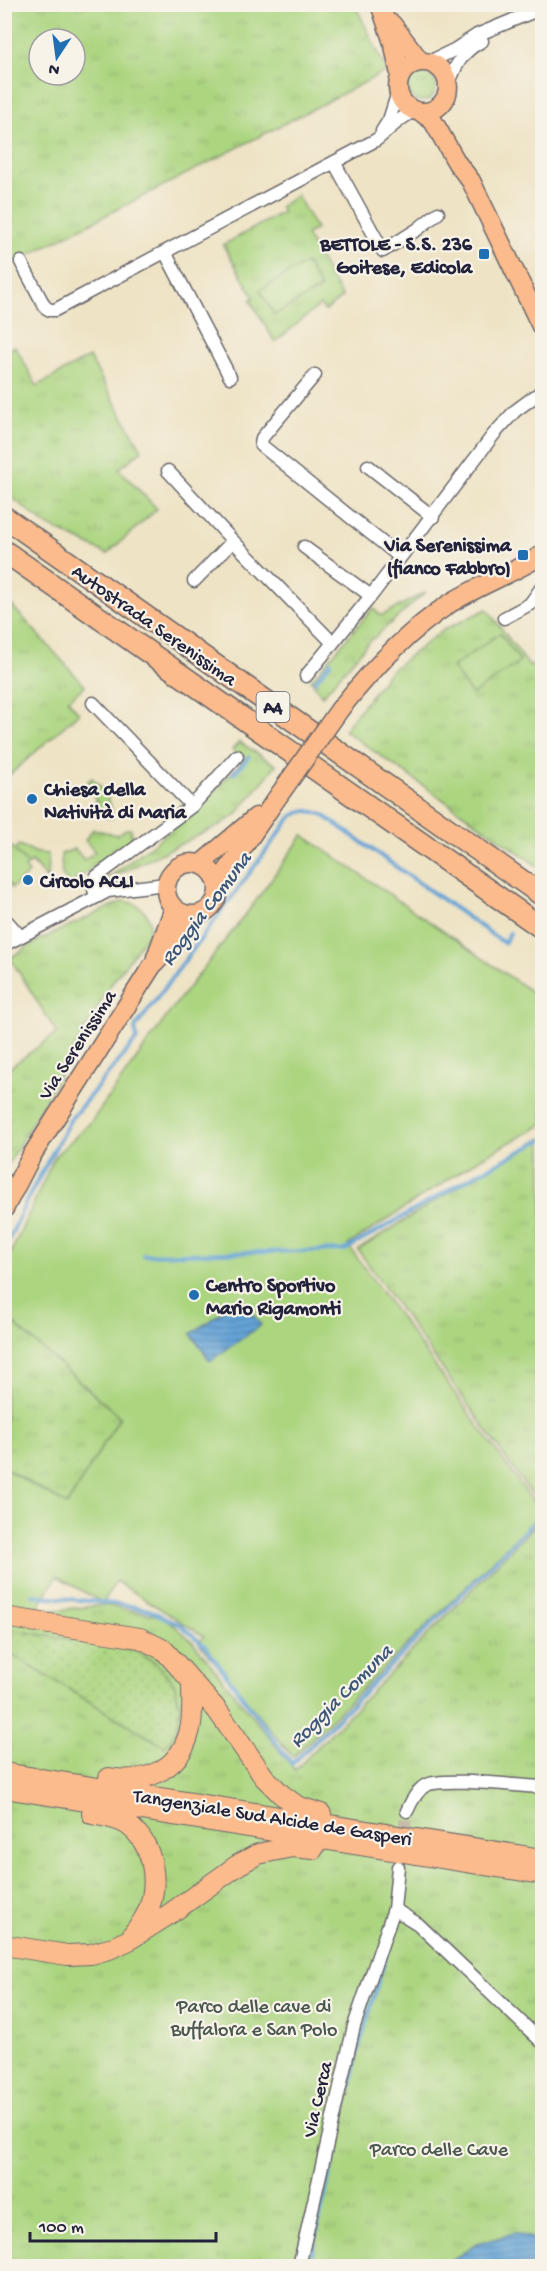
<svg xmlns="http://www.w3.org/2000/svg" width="547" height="2271" viewBox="0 0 547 2271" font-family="'Gochi Hand',sans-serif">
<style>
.grass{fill:url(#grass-tufts);stroke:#677c5e;stroke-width:1.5;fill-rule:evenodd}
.garden{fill:url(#garden-dots);stroke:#677c5e;stroke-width:1.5}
.pitch{fill:#acd580;stroke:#677c5e;stroke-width:1.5}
.water{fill:url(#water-rules);stroke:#436288;stroke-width:1.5}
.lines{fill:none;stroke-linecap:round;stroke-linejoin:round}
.stream{stroke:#64a3d6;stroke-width:4}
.minor-tunnel{stroke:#c5bca9;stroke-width:12;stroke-dasharray:12 6;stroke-linecap:butt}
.minor-casing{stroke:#69666b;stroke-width:15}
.primary-casing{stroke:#69666b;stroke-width:21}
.trunk-casing{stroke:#69666b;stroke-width:22}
.motorway-casing{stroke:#69666b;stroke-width:24}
.minor{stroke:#fff;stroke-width:12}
.primary{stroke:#fbbb8c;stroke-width:18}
.trunk{stroke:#fbbb8c;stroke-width:20}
.motorway{stroke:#fbbb8c;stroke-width:21}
.primary-bridge-casing{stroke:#69666b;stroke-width:21;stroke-linecap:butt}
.primary-bridge{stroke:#fbbb8c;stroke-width:18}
.poi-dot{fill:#1f6fb2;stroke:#f7f3e8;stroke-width:2}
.labels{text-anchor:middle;stroke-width:4.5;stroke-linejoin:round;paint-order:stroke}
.shield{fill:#f7f3e8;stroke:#62616f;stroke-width:1.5}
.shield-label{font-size:18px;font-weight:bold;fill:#22223b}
.poi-label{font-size:20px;font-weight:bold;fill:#22223b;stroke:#f7f3e8;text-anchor:start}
.street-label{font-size:20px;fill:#22223b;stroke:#f7f3e8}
.park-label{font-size:20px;fill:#4b5850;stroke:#f7f3e8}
.water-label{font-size:21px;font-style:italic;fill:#3c5679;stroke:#f7f3e8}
</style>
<defs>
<pattern id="grass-tufts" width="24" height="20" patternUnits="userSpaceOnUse" patternTransform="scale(1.5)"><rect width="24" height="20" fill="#acd580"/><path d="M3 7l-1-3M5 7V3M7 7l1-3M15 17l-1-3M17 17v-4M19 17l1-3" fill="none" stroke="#94b770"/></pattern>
<pattern id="garden-dots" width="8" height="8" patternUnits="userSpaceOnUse" patternTransform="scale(1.5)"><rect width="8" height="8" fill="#acd580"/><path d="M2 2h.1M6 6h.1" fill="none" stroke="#94b770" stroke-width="1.8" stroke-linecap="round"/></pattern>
<pattern id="water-rules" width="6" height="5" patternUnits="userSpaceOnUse" patternTransform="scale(1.5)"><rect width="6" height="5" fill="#64a3d6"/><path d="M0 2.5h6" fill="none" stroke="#5284af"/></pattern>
</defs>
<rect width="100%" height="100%" fill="#f7f3e8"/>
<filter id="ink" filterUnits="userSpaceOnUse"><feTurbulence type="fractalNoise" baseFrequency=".0167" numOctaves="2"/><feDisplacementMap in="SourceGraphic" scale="12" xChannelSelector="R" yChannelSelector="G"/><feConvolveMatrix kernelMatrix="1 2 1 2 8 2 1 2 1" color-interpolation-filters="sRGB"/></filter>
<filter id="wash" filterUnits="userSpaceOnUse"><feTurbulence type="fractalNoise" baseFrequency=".008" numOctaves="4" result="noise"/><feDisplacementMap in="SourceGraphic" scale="24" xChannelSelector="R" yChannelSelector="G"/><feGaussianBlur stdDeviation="1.35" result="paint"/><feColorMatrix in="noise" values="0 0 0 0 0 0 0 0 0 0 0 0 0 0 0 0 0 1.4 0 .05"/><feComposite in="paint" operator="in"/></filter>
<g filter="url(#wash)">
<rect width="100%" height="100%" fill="#eee3c5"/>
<path class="grass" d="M5,5h350l32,66 -382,196zM39,39h36v36h-36z
M408 87a14 14 0 1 1 28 0a14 14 0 1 1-28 0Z
M297,195l19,34 -10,6 36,62 -17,14 -5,-6 -45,37 -25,-42 4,-3 -31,-52 60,-33 -3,-5z
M15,346l22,40 52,-29 53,93 -23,19 38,40 -50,45 -62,-30 -40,-32v-140z
M426,592l-59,52 -45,52 -11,-16 62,-72 8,8z
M5,598l80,88 -17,14 11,13 -74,66z
M487,609l42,57 13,-5v208l-198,-139 45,-58 54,-42z
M239,742l37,23 -40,50 -16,10 -114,55 91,-70 47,-51 -12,-9z
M92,778c12,12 20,22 20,40l-16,-4v-13l-8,-20z
M93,829l24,6 9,-6h5l2,10 -64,46 -7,-11 -1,-20 14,-5 9,11 11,-8 -10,-12z
M19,845l18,8 11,1 -1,25 -15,-17 -4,3 -15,-15z
M123,901c17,2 32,15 25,33l-39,53 -104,183v-99l52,-38 -47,-75 29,-18z
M542,1138v371l-184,-259 109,-69z
M5,1316l115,101 -53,88 -62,-37z
M542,1518v748h-537v-658l33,4 67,-7 60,12 29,26 101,127z"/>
<path class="garden" d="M5,1629l128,21 23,13 18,20 6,23 -3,24 -12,17 -160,-96z"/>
<path class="pitch" d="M306,263l15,25 -47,27 -14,-25z
M500,633l20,28 -48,34 -20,-28z
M303,835l239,164v126l-61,33 -133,87 193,268 -248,244 -94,-114 5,-7 -88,-55 -13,22 -46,-27 -21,34 -31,-4 -1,-138 63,37 53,-88 -115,-101v-50l50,-110 36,-34 84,-117 80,-103z
M5,840l23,25 -3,3 4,5 -17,15 -7,-9z"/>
<path class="water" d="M241,1298l20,27 -51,36 -19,-27z
M514,2233l28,8v25h-97l29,-21z"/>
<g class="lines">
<path class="stream" d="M315,681l16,-19
M233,774l16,-17
M7,1244l19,-42 44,-82 67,-81 -2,-11 156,-211c12,-8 19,-7 32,-2l181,128 6,-10
M143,1255l202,-5 132,-76 65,-34
M32,1595l93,10 24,5 32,15 24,21 87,118 250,-250
M309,2266l49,-215 35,-121"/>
</g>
</g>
<g filter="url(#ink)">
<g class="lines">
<path class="minor-tunnel" d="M398,1867l9,-56"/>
<defs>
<path id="minor" d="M429,62l25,-12 23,-15 65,-27
M448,86c7,-20 14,-35 34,-45
M382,131l7,-11 9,-28
M334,162l49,89 35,-22 20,-16
M165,252l65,125
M21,262l24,45 5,3h5l321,-170c13,-10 23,-22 38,-29
M315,375l-53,63 -1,7 139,112
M368,466l65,51
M168,471l65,70 100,102
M304,547l67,49
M194,581l39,-40
M504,618l26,-14 12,-17
M306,676l65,-80 123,-162 21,-23 27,-20
M93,703l99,103
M96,897l-2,-8 2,-12 96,-71 45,-50
M4,918l16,18
M4,945l104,-54 58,-7
M407,1811c4,-9 10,-21 19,-26 19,-8 92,1 116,2
M394,1909l24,15 124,118
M299,2266l55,-240 40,-117 4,-42"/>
<path id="primary" d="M380,4l14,42 6,29
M392,24l29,38
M398 87a25 25 0 1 1 50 0a25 25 0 1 1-50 0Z
M422,113l11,8 24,42 14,18 71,147
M340,709c32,-40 67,-77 109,-105 30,-19 64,-31 93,-49
M166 889a26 26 0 1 1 52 0a26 26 0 1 1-52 0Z
M201,864l55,-47
M218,884l54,-79
M156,957l18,-49
M4,1209l28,-54 120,-189 27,-29 15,-22"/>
<path id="trunk" d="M4,1617l136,21 24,12 53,60 47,67 17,17 16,12 24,8
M4,1773l538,86
M109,1778c40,7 75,-11 82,-54 2,-14 1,-28 1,-42
M4,1788l538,86
M92,1814c12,2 26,4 36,11 27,20 32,61 18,90 -3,7 -9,13 -13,19
M4,1945l63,10 24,-1 18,-5 18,-8 44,-28 67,-48 20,-11 34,-7 21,2"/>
<path id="motorway" d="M4,517l538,378
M4,551l538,377"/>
</defs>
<use href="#minor" class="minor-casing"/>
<use href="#primary" class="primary-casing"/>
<use href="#trunk" class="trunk-casing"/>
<use href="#motorway" class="motorway-casing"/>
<use href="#minor" class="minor"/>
<use href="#primary" class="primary"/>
<use href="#trunk" class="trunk"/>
<use href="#motorway" class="motorway"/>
<defs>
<path id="primary-bridge" d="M272,805l68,-96"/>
</defs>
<use href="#primary-bridge" class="primary-bridge-casing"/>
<use href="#primary-bridge" class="primary-bridge"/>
</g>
</g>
<g class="poi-dot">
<rect x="478" y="248" width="12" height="12" rx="3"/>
<rect x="517" y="549" width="12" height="12" rx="3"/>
<circle cx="32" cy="799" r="6"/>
<circle cx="28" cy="880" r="6"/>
<circle cx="194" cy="1295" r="6"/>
</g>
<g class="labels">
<rect class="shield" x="256.5" y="692" width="33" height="30" rx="4.5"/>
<g class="shield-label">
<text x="273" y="713">A4</text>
</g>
<g class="poi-label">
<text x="472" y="250" text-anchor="end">BETTOLE - S.S. 236<tspan x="472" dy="23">Goitese, Edicola</tspan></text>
<text x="511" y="551" text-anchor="end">Via Serenissima<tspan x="511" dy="23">(fianco Fabbro)</tspan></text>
<text x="44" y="795">Chiesa della<tspan x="44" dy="23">Natività di Maria</tspan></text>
<text x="40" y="887">Circolo ACLI</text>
<text x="206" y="1291">Centro Sportivo<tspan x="206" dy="23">Mario Rigamonti</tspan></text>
</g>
<g class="street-label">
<text transform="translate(155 624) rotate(35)" y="7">Autostrada Serenissima</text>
<text transform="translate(76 1044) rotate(-57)" y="7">Via Serenissima</text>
<text transform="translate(273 1816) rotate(9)" y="7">Tangenziale Sud Alcide de Gasperi</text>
<text transform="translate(316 2099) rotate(-77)" y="7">Via Cerca</text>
</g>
<g class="park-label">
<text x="254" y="2012">Parco delle cave di<tspan x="254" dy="23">Buffalora e San Polo</tspan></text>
<text x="439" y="2155">Parco delle Cave</text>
</g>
<g class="water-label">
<text transform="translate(205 908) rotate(-53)" y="7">Roggia Comuna</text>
<text transform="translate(340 1695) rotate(-45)" y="7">Roggia Comuna</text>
</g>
</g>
<rect width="547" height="2271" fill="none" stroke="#f7f3e8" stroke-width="24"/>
<g transform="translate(57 57) rotate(193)"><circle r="28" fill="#f7f3e8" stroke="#a29fa3" stroke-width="1.5"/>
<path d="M0-4.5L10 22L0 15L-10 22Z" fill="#1f6fb2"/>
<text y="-9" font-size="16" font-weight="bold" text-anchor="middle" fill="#22223b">N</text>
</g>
<path d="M30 2232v9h186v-9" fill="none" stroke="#22223b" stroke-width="3"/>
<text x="39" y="2232" font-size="18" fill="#22223b" stroke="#f7f3e8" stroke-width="4.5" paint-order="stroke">100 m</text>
</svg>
